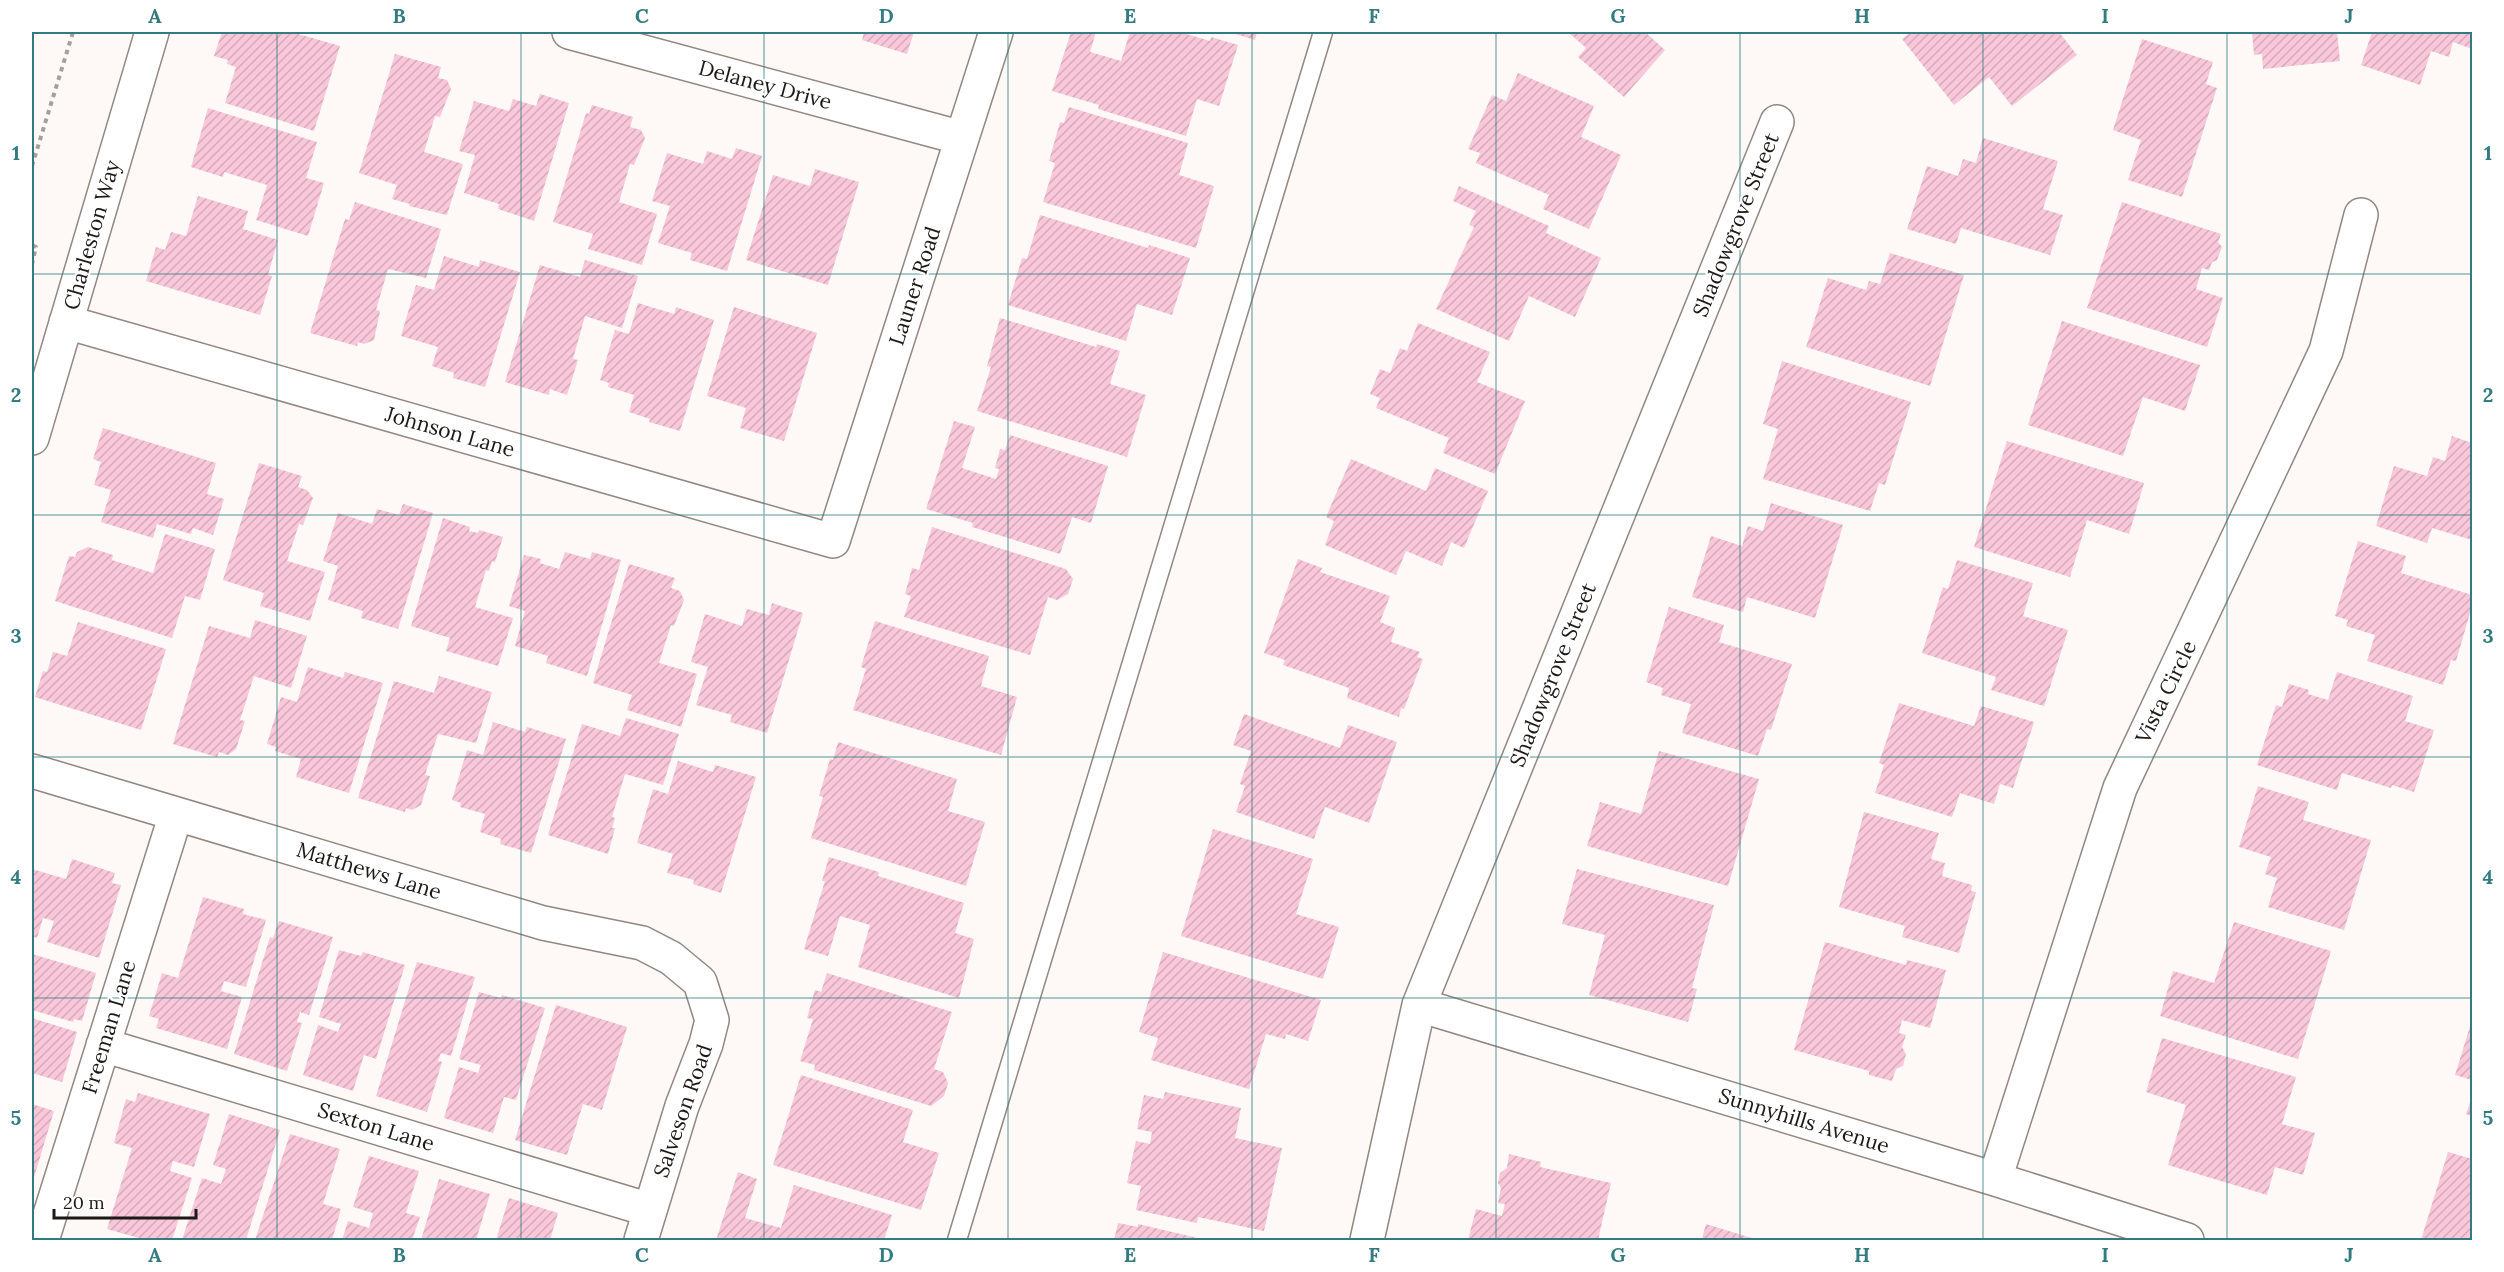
<svg xmlns="http://www.w3.org/2000/svg" width="2504" height="1272" viewBox="0 0 2504 1272" font-family="Lora,serif">
<style>
.building{fill:url(#building-hatch)}
.lines{fill:none;stroke-linecap:round;stroke-linejoin:round}
.service-casing{stroke:#928781;stroke-width:21}
.minor-casing{stroke:#928781;stroke-width:36}
.path{stroke:#a4a09d;stroke-width:4;stroke-dasharray:4.5 4.5;stroke-linecap:butt}
.service{stroke:#fff;stroke-width:18}
.minor{stroke:#fff;stroke-width:33}
.grid{fill:none;stroke:#327b80;stroke-width:1.5;stroke-opacity:0.55}
.labels{text-anchor:middle;stroke-width:4.5;stroke-linejoin:round;paint-order:stroke}
.street-label{font-size:21px;fill:#1d1916;stroke:#fff}
.neatline{fill:none;stroke:#327b80;stroke-width:2}
.grid-label{font-size:20px;text-anchor:middle;font-weight:bold;fill:#327b80}
</style>
<defs>
<pattern id="building-hatch" width="6" height="6" patternUnits="userSpaceOnUse" patternTransform="scale(1.5)"><rect width="6" height="6" fill="#f9c7da"/><path d="M-1 1l2-2M0 6l6-6M5 7l2-2" fill="none" stroke="#d5aaba"/></pattern>
</defs>
<rect width="100%" height="100%" fill="#fef9f7"/>
<path class="building" d="M222,32h69l49,14 -26,85 -89,-28 11,-36 -9,-3 1,-4 -14,-4z
M864,32h50l-7,22 -45,-14z
M1071,32h25l-6,20 31,9 9,-29h50l30,9 1,-4 27,8 -19,61 -22,-7 -11,37 -88,-27 1,-4 -47,-14z
M1229,32h28l-2,8z
M1568,32h77l20,18 -41,47 -46,-40 8,-9z
M1911,32h148l18,23 -65,51 -23,-29 -35,28 -52,-66z
M2252,32h85l3,29 -77,8 -1,-15 -8,1z
M2372,32h100v17l-19,-7 -4,15 -18,-6 -11,34 -59,-20z
M2142,39l71,23 -7,22 11,4 -35,109 -54,-17 13,-40 -28,-10z
M395,54l46,13 -3,11 9,2 4,9 -11,28 -5,-1 -11,36 39,12 -16,51 -38,-9 1,-2 -18,-5 5,-14 -38,-12z
M1518,73l76,33 -13,31 40,18 -32,74 -46,-20 6,-14 -73,-32 4,-10 -12,-4 24,-54 14,6z
M540,94l29,9 -35,118 -36,-12 1,-5 -35,-11 11,-38 -16,-4 15,-50 35,10 4,-12 23,7z
M592,105l41,12 -3,10 11,3 4,8 -11,27 -4,-1 -11,38 38,12 -15,51 -54,-16 5,-15 -40,-12 33,-109 3,1z
M1069,107l119,36 -9,32 35,11 -18,62 -153,-46 12,-39 -6,-2 11,-39 4,1z
M208,108l109,34 -11,36 18,5 -16,53 -52,-16 11,-35 -43,-13 -1,5 -32,-10z
M1983,138l75,23 -15,48 20,6 -13,40 -89,-27 -5,16 -49,-15 20,-63 31,10 5,-17 13,4z
M736,148l26,8 -35,115 -37,-11 2,-7 -34,-10 12,-37 -18,-5 15,-48 36,11 4,-13 25,8z
M815,169l44,13 -31,103 -82,-25 27,-85 37,11z
M1459,186l90,40 -3,7 55,25 -26,59 -46,-21 -20,45 -73,-32 38,-82 -5,-2 7,-14 -23,-10z
M198,196l50,15 -5,18 35,11 -10,35 4,1 -12,39 -114,-34 10,-34 9,3 6,-18 15,4z
M355,202l86,27 -15,49 -38,-9 -12,41 4,1 -6,29 -10,4 -6,-2 -1,4 -47,-13 35,-114 4,1z
M2122,202l99,32 -3,8 4,5 -5,13 -5,2 -3,8 -7,-2 -6,21 27,9 -16,49 -120,-39z
M1040,215l108,33 1,-3 41,13 -18,57 -35,-11 -11,37 -118,-36 14,-47 5,1z
M1890,253l74,22 -34,111 -124,-39 22,-69 38,12 3,-9 11,3z
M444,256l35,11 1,-7 40,12 -35,115 -32,-9 1,-5 -22,-7 6,-19 -37,-11 15,-51 18,5z
M585,260l53,16 -16,52 -37,-12 -12,43 5,1 -11,35 -17,-6 -1,6 -44,-13 35,-117 40,12z
M638,303l36,11 2,-7 38,13 -34,111 -31,-9 1,-3 -21,-7 5,-17 -26,-8 1,-4 -9,-3 15,-50 14,4z
M734,307l83,26 -33,108 -44,-13 6,-20 -39,-12z
M1000,318l96,29 1,-3 23,7 -10,33 36,11 -19,62 -150,-46 14,-44 -4,-1z
M2062,321l138,44 -15,46 -42,-14 -20,59 -95,-31z
M1418,323l72,29 -13,30 48,19 -30,73 -52,-21 6,-15 -73,-30 4,-10 -10,-4 10,-25 10,4 10,-25 7,3z
M1782,361l129,41 -26,83 -6,-2 -9,28 -107,-32 15,-50 -15,-5z
M954,421l21,6 -13,41 34,11 3,-10 -4,-1 5,-19 5,1 5,-15 98,31 -17,57 -19,-6 -12,37 -88,-27 1,-4 -47,-14z
M103,428l113,35 -9,31 17,5 -11,36 -20,-7 -2,6 -34,-10 -4,14 -52,-16 10,-32 -17,-5 7,-23 -8,-3z
M2452,436l20,7v97l-40,-12 -5,15 -51,-17 18,-60 33,10 6,-19 12,4z
M2007,441l137,42 -15,51 -42,-14 -17,57 -96,-30z
M1351,459l75,32 9,-23 53,23 -24,57 -13,-6 -9,24 -36,-15 -10,24 -71,-30 9,-24 -8,-4z
M259,463l43,13 -4,11 9,3 6,8 -10,27 -4,-1 -12,37 38,11 -15,49 -50,-15 4,-13 -41,-13z
M1771,503l72,22 -28,93 -68,-21 -4,15 -51,-15 19,-61 31,10 6,-20 15,5z
M403,504l30,9 -35,116 -37,-11 2,-7 -35,-11 10,-34 -15,-5 15,-48 34,11 5,-15 22,6z
M443,518l27,9 -1,4 9,2 1,-3 24,7 -8,25 -3,-1 -3,10 -3,-1 -11,37 38,11 -15,48 -52,-15 4,-13 -39,-12z
M932,527l134,42 7,10 -5,15 -11,6 -9,-3 -18,58 -126,-38 7,-21 -6,-2 7,-26 7,2z
M165,534l50,15 -15,51 -15,-4 -13,42 -117,-37 14,-45 6,1 2,-5 11,-5 25,8 -1,5 41,13z
M2358,541l48,15 -5,17 71,22v11l-16,55 -5,-1 -8,25 -76,-24 8,-26 -29,-9 2,-6 -13,-4z
M565,552l25,7 2,-7 29,8 -34,116 -41,-13 2,-7 -33,-10 10,-35 -16,-5 15,-51 17,4 -1,4 19,6z
M1298,559l24,9 -2,4 70,24 -10,26 15,6 -4,14 29,10 -3,5 6,2 -19,50 -3,-1 -2,9 -52,-19 2,-10 -66,-23 2,-5 -21,-7z
M1957,560l76,23 -10,33 45,14 -24,76 -53,-16 5,-13 -74,-24 21,-66 5,2z
M629,564l46,14 -4,10 9,3 4,9 -10,26 -3,-1 -12,38 38,11 -16,53 -54,-17 5,-15 -39,-12z
M772,603l31,10 -36,120 -37,-11 2,-7 -36,-10 12,-38 -17,-5 14,-48 37,12 5,-17 22,6z
M1669,607l55,18 -5,17 73,22 -21,66 -4,-1 -9,27 -76,-23 9,-29 -30,-9 2,-7 -17,-6z
M255,620l52,16 -16,52 -37,-12 -14,44 5,1 -9,28 -8,6 -9,-3 -2,5 -44,-13 36,-118 41,12z
M875,621l114,35 -8,30 36,11 -16,58 -148,-45 13,-41 -5,-2z
M78,622l88,27 -25,81 -106,-33 8,-26 4,1 6,-20 14,4z
M308,667l35,11 2,-6 38,11 -34,110 -53,-16 5,-18 -26,-8 1,-4 -9,-3 14,-47 16,5z
M2337,672l76,24 -8,25 29,9 -20,62 -22,-7 -1,3 -49,-15 -5,17 -80,-25 19,-60 6,2 7,-23 20,6 -1,4 20,6z
M439,676l53,16 -16,51 -38,-9 -13,41 5,1 -9,29 -9,5 -6,-2 -1,4 -47,-14 36,-117 40,12z
M1899,703l75,23 7,-20 53,16 -21,66 -13,-4 -6,20 -34,-11 -8,24 -77,-24 9,-28 -5,-2z
M1244,714l96,34 8,-23 49,17 -28,81 -44,-16 -11,32 -78,-27 9,-26 -5,-2 11,-33 -18,-6z
M626,718l53,16 -16,51 -38,-11 -13,43 3,1 -3,10h3l-7,26 -60,-19 34,-111 38,12z
M493,722l32,10 2,-5 39,12 -35,114 -31,-9 1,-5 -21,-7 5,-18 -25,-7 1,-4 -9,-3 15,-50 16,5z
M838,742l119,37 -9,32 37,11 -19,64 -155,-48 12,-41 -4,-1 11,-37 3,1z
M1659,751l100,28 -31,107 -141,-40 13,-44 41,12z
M678,761l35,11 2,-7 41,12 -35,116 -28,-9 1,-4 -27,-7 6,-19 -36,-11 16,-54 15,5z
M2258,786l51,16 -6,18 68,20 -27,90 -76,-23 9,-29 -12,-4 6,-17 -32,-10z
M1864,812l75,21 -8,26 14,4 -3,13 30,9 -1,6 5,1 -17,61 -57,-16 3,-11 -66,-19z
M1213,829l100,30 -17,55 43,13 -16,52 -142,-43z
M829,857l50,15 -1,4 86,27 -9,30 19,6 -15,59 -101,-31 12,-42 -30,-9 -12,40 -24,-7 21,-68h-3z
M72,859l43,14 -3,10 9,2 -22,73 -52,-16 7,-21 -11,-3 -6,20 -5,-2v-67l34,10z
M1577,869l137,36 -22,83 5,1 -9,33 -99,-27 16,-60 -43,-11z
M203,897l41,12 -1,5 23,6 -20,67 -22,-6 -3,10 21,6 -15,52 -71,-21 3,-9 -10,-3 13,-43 16,5z
M279,921l54,16 -24,78 -9,-3 -3,10 5,1 -15,48 -53,-17 36,-117 3,1z
M2234,922l97,29 -33,108 -138,-43 13,-45 41,12z
M1825,942l81,23 1,-5 39,10 -16,58 -28,-8 -3,13 7,2 -4,12 4,7 -3,12 -7,3 -4,12 -23,-6v-4l-75,-21z
M339,950l22,6 2,-4 42,13 -29,94 -12,-4 -11,36 -50,-16 15,-50 20,7 3,-8 -22,-7z
M1163,952l158,48 -13,41 -22,-7 -1,5 -19,-5 -17,55 -98,-29 7,-22 -19,-6z
M32,954l64,19 -14,48 -8,-2 -1,3 -41,-12z
M417,962l58,15 -24,79 -10,-3 -3,8 4,1 -15,50 -51,-16z
M827,973l125,39 -18,57 9,3 5,11 -4,13 -13,10 -117,-36 1,-5 -15,-4 13,-42 -6,-1 8,-28 6,2z
M479,992l22,6 1,-3 43,13 -29,92 -12,-3 -11,36 -49,-15 15,-51 19,6 3,-8 -22,-6z
M556,1005l71,22 -25,83 -19,-6 -16,51 -52,-15z
M32,1018l45,14 -15,50 -30,-9z
M2472,1020v60l-17,-5z
M2162,1038l134,39 -14,47 33,9 -12,42 -28,-8 -8,28 -99,-30 18,-60 -40,-13z
M801,1075l112,35 -10,32 36,11 -18,57 -148,-45z
M1165,1092l76,16 -6,30 47,10 -18,83 -66,-14 -1,6 -61,-13 5,-24 -14,-3 9,-42 14,3 2,-12 -15,-3 7,-34 19,4z
M138,1093l72,21 -16,53 -21,-6 -3,10 22,7 -20,62 -24,-2 -2,2 -39,-11 25,-81 -18,-5 12,-44 9,3z
M2472,1097v19l-6,-2z
M32,1104l22,7 -22,73z
M229,1114l51,16 -34,110h-64l20,-62 19,6 5,-15 -13,-4z
M290,1134l50,15 -17,55 18,5 -9,31h-77z
M2448,1152l24,7v81h-51z
M1509,1154l32,8 -1,5 71,16 -13,57h-130l8,-31 26,7 3,-12 -7,-1 3,-15 -3,-5 2,-10 7,-5z
M369,1156l50,15 -13,42 14,4 -8,23h-70l6,-19 21,7 4,-15 -20,-6z
M738,1172l19,7 -12,39 36,10 13,-43 98,30 -8,25h-168z
M439,1179l51,15 -14,46h-55z
M509,1198l49,15 -8,27h-54z
M1118,1223l20,4v-3l68,16h-92z
M1706,1224l52,16h-60l1,-2 3,1z"/>
<g class="lines">
<defs>
<path id="service" d="M957,1240l366,-1208"/>
<path id="minor" d="M569,32l393,106
M66,322l767,219 163,-509
M32,438l120,-406
M32,771l511,152 99,20 29,15 29,24 12,38 -6,24 -24,62 -41,134
M1419,1005l576,174 192,61
M103,1045l547,165
M1995,1179l125,-391 206,-437 35,-136
M42,1240l134,-426
M1367,1240l52,-235 358,-883"/>
</defs>
<use href="#service" class="service-casing"/>
<use href="#minor" class="minor-casing"/>
<path class="path" d="M32,166l41,-134
M32,245l4,2 -4,17"/>
<use href="#service" class="service"/>
<use href="#minor" class="minor"/>
</g>
<path class="grid" d="M277,32v1208M521,32v1208M764,32v1208M1008,32v1208M1252,32v1208M1496,32v1208M1740,32v1208M1983,32v1208M2227,32v1208M32,274h2440M32,515h2440M32,757h2440M32,998h2440"/>
<g class="labels">
<g class="street-label">
<text transform="translate(765 85) rotate(15)" y="7">Delaney Drive</text>
<text transform="translate(1736 225) rotate(-68)" y="7">Shadowgrove Street</text>
<text transform="translate(92 235) rotate(-74)" y="7">Charleston Way</text>
<text transform="translate(915 286) rotate(-72)" y="7">Launer Road</text>
<text transform="translate(450 432) rotate(16)" y="7">Johnson Lane</text>
<text transform="translate(1553 675) rotate(-68)" y="7">Shadowgrove Street</text>
<text transform="translate(2166 692) rotate(-64)" y="7">Vista Circle</text>
<text transform="translate(369 871) rotate(17)" y="7">Matthews Lane</text>
<text transform="translate(109 1027) rotate(-73)" y="7">Freeman Lane</text>
<text transform="translate(683 1111) rotate(-71)" y="7">Salveson Road</text>
<text transform="translate(1804 1121) rotate(17)" y="7">Sunnyhills Avenue</text>
<text transform="translate(376 1127) rotate(17)" y="7">Sexton Lane</text>
</g>
</g>
<rect width="2504" height="1272" fill="none" stroke="#ffffff" stroke-width="66"/>
<path d="M54 1209v9h142v-9" fill="none" stroke="#1d1916" stroke-width="3"/>
<text x="63" y="1209" font-size="18" fill="#1d1916" stroke="#ffffff" stroke-width="4.5" paint-order="stroke">20 m</text>
<rect x="33" y="33" width="2438" height="1206" class="neatline"/>
<g class="grid-label">
<text x="155" y="23">A</text>
<text x="399" y="23">B</text>
<text x="642" y="23">C</text>
<text x="886" y="23">D</text>
<text x="1130" y="23">E</text>
<text x="1374" y="23">F</text>
<text x="1618" y="23">G</text>
<text x="1862" y="23">H</text>
<text x="2105" y="23">I</text>
<text x="2349" y="23">J</text>
<text x="16" y="160">1</text>
<text x="2488" y="160">1</text>
<text x="16" y="402">2</text>
<text x="2488" y="402">2</text>
<text x="16" y="643">3</text>
<text x="2488" y="643">3</text>
<text x="16" y="884">4</text>
<text x="2488" y="884">4</text>
<text x="16" y="1125">5</text>
<text x="2488" y="1125">5</text>
<text x="155" y="1262">A</text>
<text x="399" y="1262">B</text>
<text x="642" y="1262">C</text>
<text x="886" y="1262">D</text>
<text x="1130" y="1262">E</text>
<text x="1374" y="1262">F</text>
<text x="1618" y="1262">G</text>
<text x="1862" y="1262">H</text>
<text x="2105" y="1262">I</text>
<text x="2349" y="1262">J</text>
</g>
</svg>
